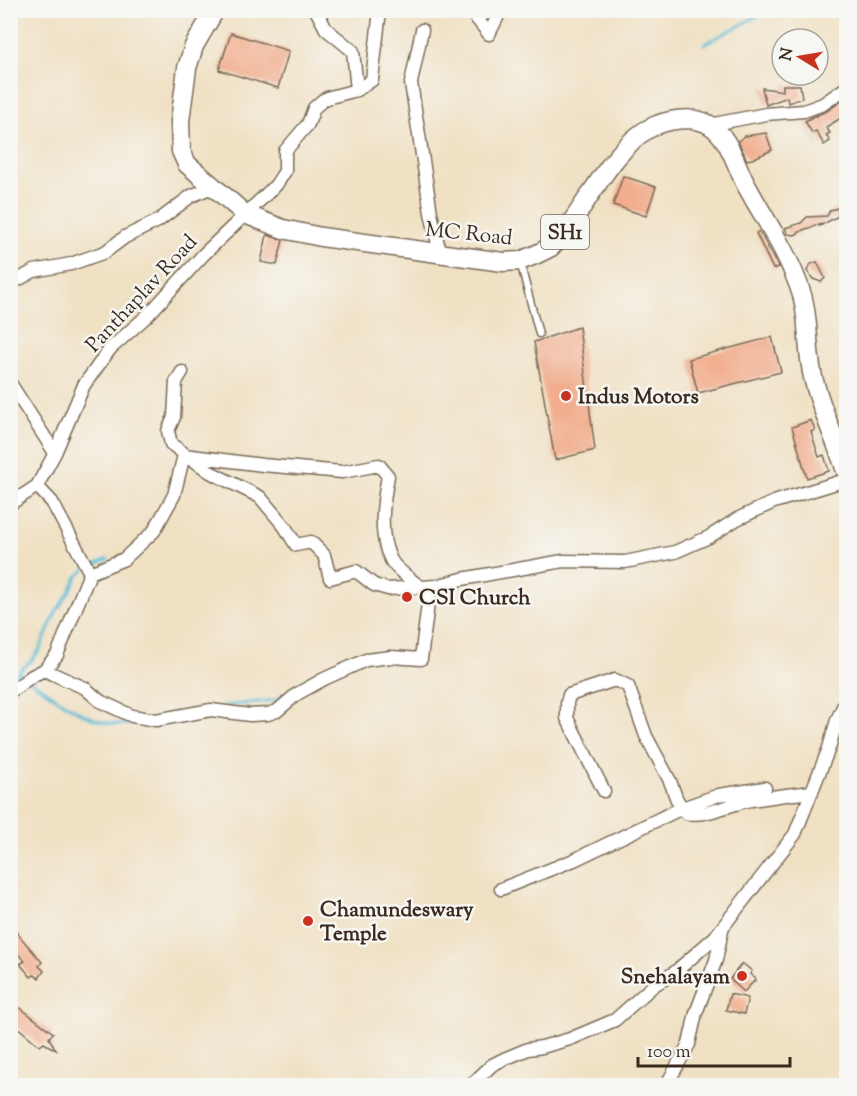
<svg xmlns="http://www.w3.org/2000/svg" width="857" height="1096" viewBox="0 0 857 1096" font-family="'Sorts Mill Goudy',serif">
<style>
.built{fill:#e5d0b4}
.lines{fill:none;stroke-linecap:round;stroke-linejoin:round}
.stream{stroke:#57b9d5;stroke-width:3}
.building{fill:#f1ad8d}
.lane-casing{stroke:#7a6a58;stroke-width:9}
.street-casing{stroke:#7a6a58;stroke-width:15}
.primary-casing{stroke:#7a6a58;stroke-width:21}
.lane{stroke:#fff;stroke-width:6}
.street{stroke:#fff;stroke-width:12}
.primary{stroke:#fff;stroke-width:18}
.poi-dot{fill:#c8321e;stroke:#f6f6f2;stroke-width:2}
.labels{text-anchor:middle;stroke-width:5;stroke-linejoin:round;paint-order:stroke}
.shield{fill:#f6f6f2;stroke:#73675e;stroke-width:1.5}
.shield-label{font-size:20px;font-weight:bold;fill:#3b2a1e}
.street-label{font-size:21px;fill:#3b2a1e;stroke:#f6f6f2}
.poi-label{font-size:21px;font-weight:bold;fill:#3b2a1e;stroke:#f6f6f2;text-anchor:start}
</style>
<rect width="100%" height="100%" fill="#f6f6f2"/>
<filter id="ink" filterUnits="userSpaceOnUse"><feTurbulence type="fractalNoise" baseFrequency=".0167" numOctaves="2"/><feDisplacementMap in="SourceGraphic" scale="12" xChannelSelector="R" yChannelSelector="G"/><feConvolveMatrix kernelMatrix="1 2 1 2 8 2 1 2 1" color-interpolation-filters="sRGB"/></filter>
<filter id="wash" filterUnits="userSpaceOnUse"><feTurbulence type="fractalNoise" baseFrequency=".008" numOctaves="4" result="noise"/><feDisplacementMap in="SourceGraphic" scale="24" xChannelSelector="R" yChannelSelector="G"/><feGaussianBlur stdDeviation="1.35" result="paint"/><feColorMatrix in="noise" values="0 0 0 0 0 0 0 0 0 0 0 0 0 0 0 0 0 1.4 0 .05"/><feComposite in="paint" operator="in"/></filter>
<g filter="url(#wash)">
<rect width="100%" height="100%" fill="#f0e1c4"/>
<path class="built" d="M846,92v27l-15,10 4,6 -19,12 -16,-29z"/>
<g class="lines">
<path class="stream" d="M704,44l65,-34
M94,565l14,-6
M18,672l7,5
M31,681c27,18 70,53 104,41
M10,682l8,-10 14,-12 8,-11 16,-37 12,-18 9,-17 9,-8
M224,706l52,-6 43,-26 40,-17"/>
</g>
<g id="blocks">
<path class="building" d="M231,33l58,18 -11,37 -59,-18z
M783,85h17l2,13 -14,5 -1,-6 -21,8 -4,-17 21,3z
M846,98v17l-20,12 4,6 -4,2 4,6 -6,4 -8,-14 -4,2 -7,-12 11,-6 1,2v-2l10,-4z
M766,133l6,17 -20,9 -5,1 -9,-19 7,-5z
M623,176l33,11 -10,29 -33,-11z
M838,208v7h2l-20,11 1,-2 -18,6 -8,5 -7,-1 -3,-6 16,-5 6,-6 20,-1 3,-6z
M759,231l20,36 -6,2 -17,-36z
M267,235l16,5 -6,25 -16,-3z
M817,262l8,16 -4,4 -8,-3 -6,-8 4,-7z
M579,327l16,123 -40,10 -21,-118z
M772,337l9,35 -83,21 -9,-34z
M811,420l4,10 -4,2 8,25 5,-2 5,16 -22,7 -15,-51z
M10,925l32,37 -3,4 5,5 -5,7 -5,-3 -3,2 -11,-13 5,-3 -15,-15z
M742,963l10,8 -2,3 6,5 -12,13 -14,-13z
M730,994l18,4 -4,16 -18,-4z
M10,1000l43,33 -4,5 7,12 -12,-7 -4,3 -30,-25z"/>
</g>
</g>
<g filter="url(#ink)">
<use href="#blocks" fill-opacity="0" stroke="#7a6a58" stroke-width="1.5"/>
<g class="lines">
<defs>
<path id="lane" d="M520,262l19,72"/>
<path id="street" d="M316,10l10,19 27,22 4,39
M470,10l19,24 12,-24
M422,30l-11,53 20,130 9,40
M709,125l57,-11 38,-3 19,-7 23,-16
M10,284l24,-13 37,-7 34,-12 20,-15 33,-16 33,-25 21,-9
M182,372l-6,10 -2,35 -6,14 3,13 39,28 50,25 25,30 11,18 15,-3 13,13 6,23 26,-7 18,14 14,4 48,-3 26,-7 101,-18 62,1 50,-10 34,-15 28,-18 37,-17 72,-22
M10,383l45,70
M37,486l15,16 38,71
M10,504l27,-18 18,-33 29,-68 26,-36 38,-34 56,-61 72,-69 9,-14v-20l23,-27 6,-16 9,-8 7,-3 27,-7 15,-10 8,-70
M90,573l34,-14 30,-28 20,-36 10,-40 79,10 79,7 37,-7 9,11c-5,26 -10,60 3,84 5,10 20,19 28,26
M44,670l41,18 15,13 32,15 24,4 55,-10 39,5 18,-1 9,-3 20,-17 27,-15 42,-19 25,-3 30,2 8,-64 6,-9
M10,692l22,-16 12,-6 13,-15 33,-82
M604,791l-37,-73v-15l2,-8 46,-15 13,6 18,50 24,45 7,19 9,13c20,4 44,-9 65,-13 20,-3 40,-6 61,-8
M501,889l73,-29 108,-52 37,-13 46,-7
M470,1086l22,-21 12,-6 24,-10 14,-2 28,-8 45,-19 39,-35 20,-12 41,-36 80,-103 34,-86 8,-28 9,-20
M666,1086l23,-42 7,-31 20,-53 6,-30"/>
<path id="primary" d="M215,10l-21,36 -7,22 -7,53 1,30 6,13 58,50 38,15 38,8 182,25 17,-1 15,-6 16,-8 10,-10c25,-32 54,-91 89,-109 16,-8 41,-13 58,-4 20,11 27,38 36,57 20,38 45,72 58,114 8,28 4,58 12,86 8,30 22,60 32,90"/>
</defs>
<use href="#lane" class="lane-casing"/>
<use href="#street" class="street-casing"/>
<use href="#primary" class="primary-casing"/>
<use href="#lane" class="lane"/>
<use href="#street" class="street"/>
<use href="#primary" class="primary"/>
</g>
</g>
<g class="poi-dot">
<circle cx="566" cy="396" r="6"/>
<circle cx="407" cy="597" r="6"/>
<circle cx="308" cy="921" r="6"/>
<circle cx="742" cy="976" r="6"/>
</g>
<g class="labels">
<rect class="shield" x="541" y="215" width="48" height="34" rx="4.5"/>
<g class="shield-label">
<text x="565" y="239">SH1</text>
</g>
<g class="street-label">
<text transform="translate(469 233) rotate(6)" y="7">MC Road</text>
<text transform="translate(141 293) rotate(-47)" y="7">Panthaplav Road</text>
</g>
<g class="poi-label">
<text x="578" y="403">Indus Motors</text>
<text x="419" y="604">CSI Church</text>
<text x="320" y="916">Chamundeswary<tspan x="320" dy="24">Temple</tspan></text>
<text x="730" y="983" text-anchor="end">Snehalayam</text>
</g>
</g>
<rect width="857" height="1096" fill="none" stroke="#f6f6f2" stroke-width="36"/>
<g transform="translate(800 57) rotate(281)"><circle r="28" fill="#f6f6f2" stroke="#aba49d" stroke-width="1.5"/>
<path d="M0-4.5L10 22L0 15L-10 22Z" fill="#c8321e"/>
<text y="-9" font-size="16" font-weight="bold" text-anchor="middle" fill="#3b2a1e">N</text>
</g>
<path d="M638 1057v9h152v-9" fill="none" stroke="#3b2a1e" stroke-width="3"/>
<text x="647" y="1057" font-size="18" fill="#3b2a1e" stroke="#f6f6f2" stroke-width="4.5" paint-order="stroke">100 m</text>
</svg>
